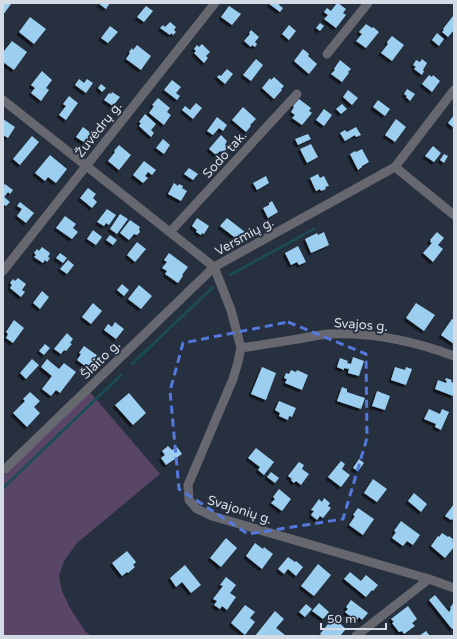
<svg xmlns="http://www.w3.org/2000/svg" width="457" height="639" viewBox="0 0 457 639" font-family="'Varela Round',sans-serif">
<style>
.green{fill:#594667}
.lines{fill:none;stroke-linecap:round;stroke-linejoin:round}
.stream{stroke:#194d57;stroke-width:2.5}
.building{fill:#9ccef0;filter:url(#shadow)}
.minor{stroke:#676770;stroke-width:9}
.marked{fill:none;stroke:#5478dc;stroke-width:3;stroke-dasharray:8 5;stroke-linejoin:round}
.labels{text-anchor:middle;stroke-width:4;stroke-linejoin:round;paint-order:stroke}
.street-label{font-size:13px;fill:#d5dbe5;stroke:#27303f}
</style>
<defs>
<filter id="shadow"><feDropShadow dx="-2.5" dy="2.5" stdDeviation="0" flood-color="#0009"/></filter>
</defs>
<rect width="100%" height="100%" fill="#27303f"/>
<path class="green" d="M90,392l70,82 -83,69 -13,18 -5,15 3,15 8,17 15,23 6,5h-88v-162h2z"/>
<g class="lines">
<path class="stream" d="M230,275l84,-46
M132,364l81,-77
M3,488l118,-113"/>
</g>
<path class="building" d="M3,3h6l2,1 -8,11z
M98,3h12l-4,6z
M268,3h12l-1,2 4,3 -3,4z
M337,3h1l8,6 -3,4 3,2 -10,13 -12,-9 4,-4 -4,-3 3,-4 4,3z
M146,6l7,5 -9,11 -7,-5z
M229,6l12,8 -9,11 -11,-8z
M453,16l1,1v13l-6,7 -6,-5 2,-2 -1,-1z
M30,17l16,12 -12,15 -15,-12z
M170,22l6,5 -2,3 2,2 -3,3 -2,-2 -1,2 -10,-7 3,-3 2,2z
M320,23l4,3 -4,5 -4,-3z
M366,24l6,4 1,-1 6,5 -13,16 -10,-7 6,-7 -3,-2z
M289,25l7,6 -7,9 -7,-6z
M110,26l8,6 -10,11 -7,-5z
M251,30l8,7 -4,5 2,2 -2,3 -3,-2 -1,2 -7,-6 6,-7 -1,-1z
M437,33l7,6 -5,7 -7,-6z
M392,36l12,9 -12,16 -11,-8 7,-9 -1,-2z
M12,41l15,11 -13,18 -11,-8v-11h1z
M202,44l8,8 -4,4 2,2 -4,5 -10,-10 2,-2 -2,-2 3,-4 2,2z
M137,45l14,11 -10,14 -15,-11 4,-6 -1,-1 3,-4 1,2z
M303,49l6,5 -1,2 9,8 -8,10 -15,-13z
M256,59l7,6 -12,16 -8,-6z
M422,59l5,4 -4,7 1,1 -2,4 -8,-6 2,-2 -3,-2 3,-5 4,2z
M340,60l11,9 -3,3 1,1 -7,9 -11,-8 4,-4 -1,-1z
M227,69l6,5 -8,10 -8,-7 2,-2 2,1z
M42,71l10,9 -6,8 3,2 -8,11 -10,-8 4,-5 -4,-3z
M429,75l3,2 1,-2 7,6 -8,11 -10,-8z
M274,77l10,9 -3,3 1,1 -8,9 -12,-11 8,-10 1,2z
M79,79l5,4 3,-4 6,4 -7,10 -11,-8z
M172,80l9,7 -5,6 4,3 -3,4 -13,-10z
M101,84l5,4 -4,4 -4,-4z
M407,89l8,5 -5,7 -4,-4 1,-1 -3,-2z
M348,90l10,8 -6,7 -9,-8z
M112,92l8,5 -7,9 -9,-6 5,-7 2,1z
M69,96l9,7 -12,17 -7,-5 7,-9 -3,-2z
M158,98l12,10 -3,4 4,3 -7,10 -15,-12 5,-7 -2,-1z
M299,99l12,9 -2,3 3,2 -10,12 -10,-7 3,-3 -4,-3 3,-5 -1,-1z
M378,100l12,9 -5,7 -12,-9z
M196,103l6,5 -9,11 -11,-9 3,-4 5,4z
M342,104l5,5 -6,5 -5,-5z
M243,107l13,12 -6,6 1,1 -5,6 -14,-12z
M324,109l8,6 -8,11 -8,-6z
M145,114l11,10 -5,6 3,3 -3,4 -12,-11 2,-3 -2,-1z
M454,115v13l-6,-5z
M217,117l10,8 -4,6 -4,-3 -6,7 -6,-4z
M3,119l12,8 -7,11 -5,-3z
M396,119l10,8 -11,15 -10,-7z
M83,127l8,6 -6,10 -9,-6z
M356,127l5,8 -5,2 -1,-2 -10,6 -5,-8 5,-3 2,2z
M308,134l3,5 -13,6 -3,-6z
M221,135l6,6 -2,4 3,2 -5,6 -3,-2 -4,4 -7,-6z
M32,136l7,6 -19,23 -7,-6z
M163,139l7,6 -6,9 -8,-6z
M311,144l7,13 -11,6 -7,-14z
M119,145l12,10 -12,15 -11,-9 7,-9 -1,-1z
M433,146l8,7 -7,9 -9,-6z
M362,149l7,13 -7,4v1l-4,3 -8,-16 5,-3 1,1z
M444,154l4,2 -4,7 -4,-3z
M50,155l17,14 -11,14 -8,-6 -3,4 -10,-8z
M144,161l12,9 -4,5 -4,-3 -3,4 3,2 -5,5 -10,-8z
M189,168l9,6 -5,6 -9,-6z
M318,174l2,4 4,-2 5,10 -4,1 1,2 -5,2 -1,-2 -4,2 -6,-13z
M266,176l3,7 -12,7 -4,-7z
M174,183l4,3 1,-2 4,2 -1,2 5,3 -6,10 -13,-7z
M5,184l8,6 -3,4 -2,-2 -4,5 -1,-1v-10z
M88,188l8,6 -3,4 4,4 -5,6 -12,-10z
M3,196l7,6 -4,4 -3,-2z
M272,201l6,11 -10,6 -5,-10 6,-3v-2z
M20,202l14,11 -8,10 -9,-7 5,-7 -5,-3z
M107,209l9,6 -7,10 -3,-2 -2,3 -7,-4z
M120,214l8,5 -11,15 -7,-5z
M65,216l11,8 -3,4 5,4 -6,7 -16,-11z
M197,218l12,8 -5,8 -2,-1 -1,2 -5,-3 1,-2 -5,-4z
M227,218l18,14 -7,8 -18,-14z
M130,220l10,7 -1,2 1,3 -3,3 -3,-1 -5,6 -9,-7z
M93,230l9,7 -6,8 -9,-6z
M324,232l5,13 -18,8 -6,-14 12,-6 1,2z
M437,232l7,6 -6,7 5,4 -10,13 -10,-9 9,-10 -2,-1 1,-1 -1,-1z
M110,235l7,5 -4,5 -7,-5z
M137,242l9,7 -11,13 -8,-7z
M298,246l8,16 -7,3 -2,-3 -6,3 -6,-12z
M42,247l8,6 -2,4 2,1 -3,4 -2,-2 -2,3 -9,-6 2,-2 -2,-2 3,-4 2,2z
M60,253l7,5 -4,5 -7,-5z
M169,253l19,14 -6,8 1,1 -5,7 -13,-9 2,-3 -5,-3 5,-6 -3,-2z
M68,260l6,5 -7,9 -7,-5z
M18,278l8,6 -4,6 3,2 -4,5 -11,-9 2,-3 -2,-2 3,-4 2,2z
M122,284l7,6 -5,6 -7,-6z
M139,285l13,11 -11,13 -13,-10z
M42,291l7,6 -9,12 -7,-6z
M93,303l9,8 -11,13 -9,-7z
M416,303l19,12 -11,16 -18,-13z
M452,319l2,1v24l-13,-9z
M14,320l10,8 -11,15 -7,-5 2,-4 -2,-2z
M115,322l9,7 -8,10 -12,-9 4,-6 4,3z
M67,333l6,6 -3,4 2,1 -6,7 -2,-1 -3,4 -7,-5z
M45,344l5,4 -6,7 -5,-4z
M84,346l14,10 -9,13 -12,-9 4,-6 -2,-1z
M353,357l11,4 -5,15 -11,-3 1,-4 -5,-1v2l-7,-3 3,-9 8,3 -1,2 4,1z
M32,359l7,6 -13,14 -6,-6z
M47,359l12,10 5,-6 12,9 -16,21 -4,-3 -5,6 -9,-7 10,-13 -11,-9z
M262,367l14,6 -10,27 -15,-6z
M395,367l10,3 1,-3 6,2 -6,16 -15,-5z
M291,370l5,2 1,-2 11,5 -6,15 -17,-7 2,-4 -3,-1 2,-5 3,1z
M446,378l6,2 -1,2 3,1v10l-1,3 -18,-7 3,-9 8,3 1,-2 -2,-1z
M342,387l5,2v3l18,6 -4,11 -24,-8z
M377,391l13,5 -5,14 -13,-4z
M30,392l10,9 -6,6 6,6 -13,14 -14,-14 12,-12 -2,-2z
M129,393l17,20 -13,12 -18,-20z
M279,401l17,7 -4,9 -3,-1 -1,4 -9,-4 1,-3 -5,-3z
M429,409l11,5 2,-5 7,3 -8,18 -6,-3 1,-3 -12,-5z
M168,446l4,4 5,-3 5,7 -16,11 -5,-7 4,-3 -3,-4z
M256,448l18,14 -10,13 -6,-5 2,-3 -12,-9z
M359,459l5,4 -6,8 -5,-3z
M341,461l4,3 -3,5 8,6 -9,12 -13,-10z
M299,462l5,3 -2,4 7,5 -8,11 -5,-4 -2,2 -3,-3 1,-1 -4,-3z
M271,472l8,6 -4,5 -8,-6z
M373,479l14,10 -10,13 -13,-9z
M279,489l12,10 -9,12 -11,-8 4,-4 -2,-2z
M414,493l13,11 -6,8 -13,-11z
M324,498l6,5 -2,3 3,2 -8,10 -3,-2 -3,4 -6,-5 3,-4 -3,-1 8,-11 3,3z
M454,504v17l-2,-2 -1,1 -6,-4z
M358,508l16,11 -11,16 -14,-10 6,-9 -2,-1z
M401,521l19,14 -7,10 -6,-4 -4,5 -11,-8 4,-6 -2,-1z
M442,533l6,4 1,-1 5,4 -2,1 2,2v4l-9,11 -14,-12 7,-10 1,1z
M226,538l11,10 -16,19 -11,-9z
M255,543l8,6 1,-2 9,7 -11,15 -16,-13z
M127,551l9,11 -3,3 2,2 -7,6 -1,-1 -5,4 -10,-13z
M288,557l7,5 1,-1 7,6 -7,9 -8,-7 -4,5 -6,-5z
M318,564l13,11 -17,21 -13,-10z
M185,565l16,20 -10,8 -9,-11 -6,5 -6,-9z
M350,572l11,9 5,-6 12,10 -5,6 -1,-1 -6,7 -22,-18z
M226,577l10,8 -6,8 6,4 -9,13 -5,-4 -2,3 -6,-4 3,-4 -4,-2 10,-13 -3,-1z
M435,595l14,17 2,-3 -1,-1 4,-6v26l-2,1 -23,-29z
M351,600l17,13 -6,7 -3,-3 -3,4 -11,-9 3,-3 -2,-2z
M319,603l10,9 -6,7 -11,-8z
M306,604l6,5 -7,8 -6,-5z
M245,605l10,7 -5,6 5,4 -10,13 -14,-12z
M408,606l9,13 -5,4 3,3 -11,8 -2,-3 -3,1 -7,-9 2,-1 -3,-3z
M275,611l9,8 -8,9 9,7 -2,1h-28z
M335,619l11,10 -6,7h-17l-3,-2 8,-10 2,1z
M426,631l4,5h-11z"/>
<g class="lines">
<path class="minor" d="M327,54l41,-51
M3,100l211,167 181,-100 59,-77
M395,167l59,48
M170,232l127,-138
M3,271l212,-268
M241,348c19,-3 38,-6 57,-9 10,-2 20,-4 30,-5 43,-2 86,7 126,22
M5,469l209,-202 17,43 10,38 -3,14 -5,17 -45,106 1,15 8,9 15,7 217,63 25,9
M356,636l73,-57"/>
</g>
<path class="marked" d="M288,322l78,32 1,84 -24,81 -95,15 -69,-45 -9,-98 13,-48z"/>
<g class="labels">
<g class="street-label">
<text transform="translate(98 129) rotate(-52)" y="5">Žuvėdrų g.</text>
<text transform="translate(224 154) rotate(-48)" y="5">Sodo tak.</text>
<text transform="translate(244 236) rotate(-29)" y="5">Versmių g.</text>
<text transform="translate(361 324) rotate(4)" y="5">Svajos g.</text>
<text transform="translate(100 359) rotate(-44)" y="5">Šlaito g.</text>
<text transform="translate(240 509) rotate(18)" y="5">Svajonių g.</text>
</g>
</g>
<rect width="457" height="639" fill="none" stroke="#d5dbe5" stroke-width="8"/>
<path d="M321 623v6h65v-6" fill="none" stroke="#d5dbe5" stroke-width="2"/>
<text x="327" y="623" font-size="12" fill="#d5dbe5" stroke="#27303f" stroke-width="3" paint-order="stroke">50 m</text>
</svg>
